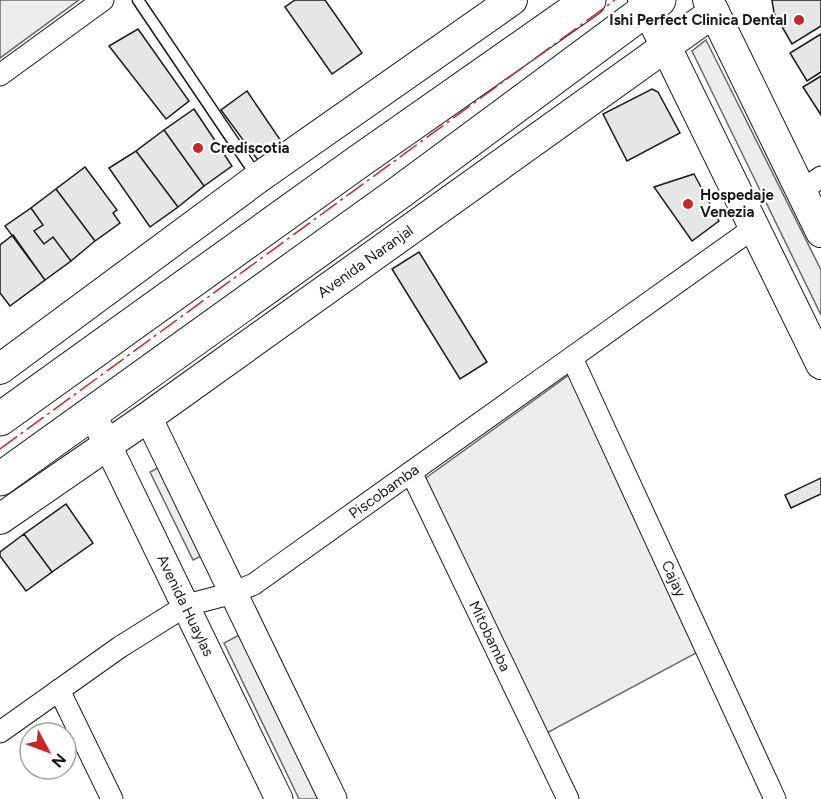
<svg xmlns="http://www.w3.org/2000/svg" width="821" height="799" viewBox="0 0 821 799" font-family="Figtree,sans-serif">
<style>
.built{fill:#ededed;stroke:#6a6a6a;stroke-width:1.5}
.building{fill:#e6e6e6;stroke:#1a1a1a;stroke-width:1.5}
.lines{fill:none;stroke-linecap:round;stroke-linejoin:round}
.service-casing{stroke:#1a1a1a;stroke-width:13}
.minor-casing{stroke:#1a1a1a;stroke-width:23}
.tertiary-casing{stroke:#1a1a1a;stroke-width:29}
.secondary-casing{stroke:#1a1a1a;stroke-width:32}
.trunk-casing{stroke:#1a1a1a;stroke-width:35}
.service{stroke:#fff;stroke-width:10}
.minor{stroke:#fff;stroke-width:21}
.tertiary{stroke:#fff;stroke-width:27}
.secondary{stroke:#fff;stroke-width:30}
.trunk{stroke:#fff;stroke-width:33}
.power{stroke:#c62828;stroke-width:1.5;stroke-dasharray:21 4.5 3 4.5;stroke-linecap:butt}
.poi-dot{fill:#c62828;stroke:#fff;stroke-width:2}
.labels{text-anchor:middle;stroke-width:4.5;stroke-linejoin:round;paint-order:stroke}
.poi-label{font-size:15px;font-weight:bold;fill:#1a1a1a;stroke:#fff;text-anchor:start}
.street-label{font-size:15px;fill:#1a1a1a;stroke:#fff}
</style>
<rect width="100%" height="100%" fill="#fff"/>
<path class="built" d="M0,0h79l-79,58z
M706,40l115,230v45l-129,-264z
M569,375l129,277 -153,82 -122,-254z
M163,465l43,89 -13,6 -43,-88z
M245,632l78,167h-24l-75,-156z"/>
<path class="building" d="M295,0h30l37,53 -30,21 -47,-67z
M772,0h49v26l-29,18 -18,-31z
M138,29l51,72 -23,18 -57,-73z
M821,34v38l-14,9 -17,-28z
M821,76v39l-18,-28z
M652,89l6,3 22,41 -53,28 -24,-47z
M247,91l36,53 -23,19 -39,-53z
M194,109l38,57 -28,20 -40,-56z
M164,130l40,56 -26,21 -42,-56z
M136,151l42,56 -28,20 -41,-59z
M85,167l32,43 -4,3 7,10 -25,18 -39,-52z
M694,174l25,47 -27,20 -38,-54z
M56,189l39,52 -24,20 -18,-24 -9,7 -10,-13 9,-6 -12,-17z
M31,208l12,17 -9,6 10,13 9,-7 18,24 -26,19 -40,-54z
M13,235l32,45 -35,26 -10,-13v-48z
M419,252l68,110 -27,17 -68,-110z
M821,478v16l-30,14 -6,-13z
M66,504l27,39 -41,29 -28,-38z
M24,534l28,38 -26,19 -26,-35v-4z"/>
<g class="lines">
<defs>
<path id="service" d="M138,0l120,178"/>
<g id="minor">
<path d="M0,75l103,-75"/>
<path d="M801,191l20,-14"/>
<path id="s1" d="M572,358l203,441"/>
<path id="s2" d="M411,472l157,327"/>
<path d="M59,690l53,109"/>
<path id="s3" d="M0,732l120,-85 67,-42 46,-12 21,-9 501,-357"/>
</g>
<g id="tertiary">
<path id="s4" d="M92,413l187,386"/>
<path d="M148,417l185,382"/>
</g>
<g id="secondary">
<path d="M643,0l178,364"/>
<path d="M708,0l113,232"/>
<path d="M0,369l258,-191 254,-178"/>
<path id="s5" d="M0,519l148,-102 566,-405"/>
</g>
<path id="trunk" d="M0,419l358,-257 231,-162
M0,479l400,-287 259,-192"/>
</defs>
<use href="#service" class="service-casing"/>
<use href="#minor" class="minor-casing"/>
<use href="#tertiary" class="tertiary-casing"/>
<use href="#secondary" class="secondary-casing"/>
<use href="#trunk" class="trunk-casing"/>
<use href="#service" class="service"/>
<use href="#minor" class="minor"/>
<use href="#tertiary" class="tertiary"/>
<use href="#secondary" class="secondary"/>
<use href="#trunk" class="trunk"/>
<path class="power" d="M0,449l615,-449"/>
</g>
<g class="poi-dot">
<circle cx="799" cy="20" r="6"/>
<circle cx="198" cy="148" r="6"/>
<circle cx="688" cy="204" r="6"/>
</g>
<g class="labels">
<g class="poi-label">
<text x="787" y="25" text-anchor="end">Ishi Perfect Clinica Dental</text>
<text x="210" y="153">Crediscotia</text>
<text x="700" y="200">Hospedaje<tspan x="700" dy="17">Venezia</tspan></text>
</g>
<g class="street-label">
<text dy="5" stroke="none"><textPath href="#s5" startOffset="447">Avenida Naranjal</textPath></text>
<text dy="5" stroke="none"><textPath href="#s3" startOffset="456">Piscobamba</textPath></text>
<text dy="5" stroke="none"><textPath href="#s1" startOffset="243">Cajay</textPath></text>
<text dy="5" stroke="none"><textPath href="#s4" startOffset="214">Avenida Huaylas</textPath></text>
<text dy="5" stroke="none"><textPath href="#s2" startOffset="182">Mitobamba</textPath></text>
</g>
</g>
<g transform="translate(48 751) rotate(131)"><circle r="28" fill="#ffffff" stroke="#a3a3a3" stroke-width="1.5"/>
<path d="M0-4.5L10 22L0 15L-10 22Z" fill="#c62828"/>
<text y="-9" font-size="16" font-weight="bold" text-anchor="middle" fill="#1a1a1a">N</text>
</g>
</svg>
